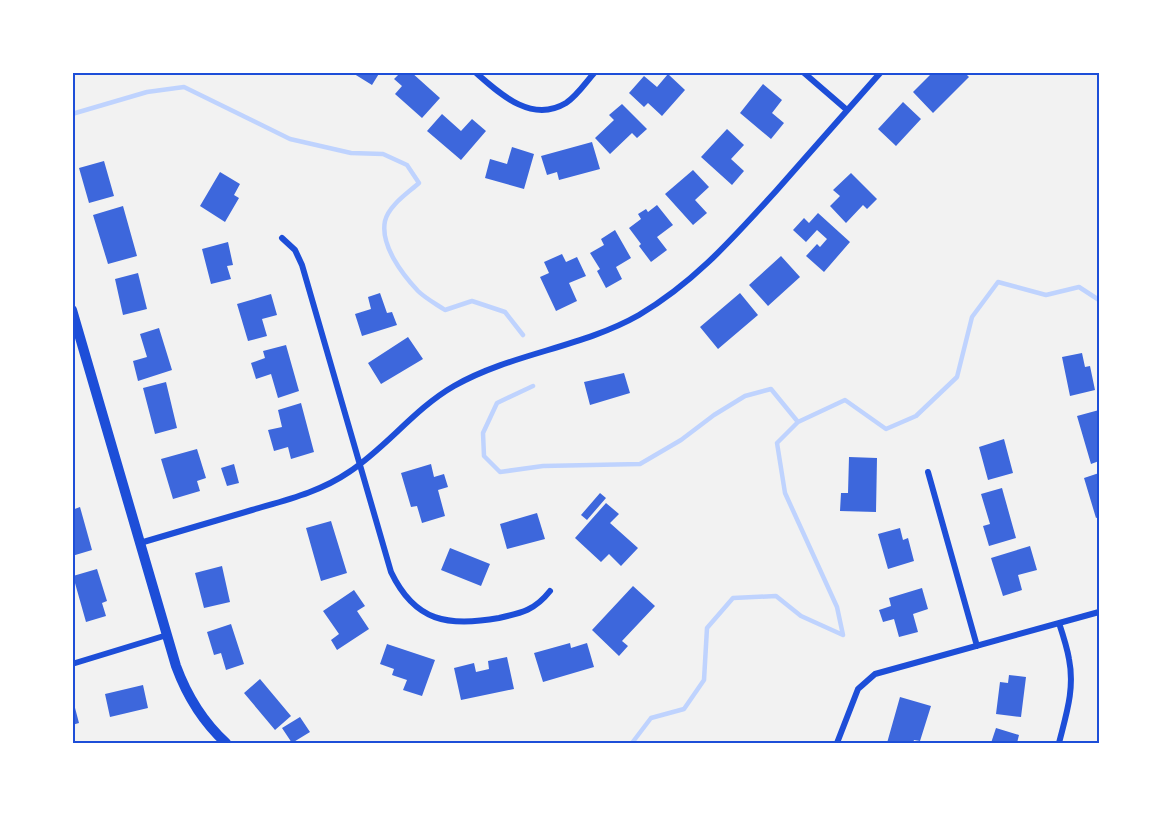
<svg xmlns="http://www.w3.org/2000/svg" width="1171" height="815" viewBox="0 0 1171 815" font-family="'Zilla Slab',serif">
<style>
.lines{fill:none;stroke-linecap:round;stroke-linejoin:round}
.stream{stroke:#bfd3fe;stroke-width:4.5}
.building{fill:#3d67dc}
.minor{stroke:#1d4ed8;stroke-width:6}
.tertiary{stroke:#1d4ed8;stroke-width:10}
.neatline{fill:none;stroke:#1d4ed8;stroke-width:2}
</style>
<rect width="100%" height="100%" fill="#f2f2f2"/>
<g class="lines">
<path class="stream" d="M72,114l75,-22 37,-5 106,52 61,14 32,1 24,11 12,18c-11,10 -30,22 -34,38 -5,24 17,53 33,70 7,7 18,13 27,19l27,-9 33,11 18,23
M533,386l-36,17 -14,30 1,23 16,16 43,-6 97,-2 41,-24 33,-25 31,-19 26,-7 27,33
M632,743l19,-25 33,-9 20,-29 3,-52 26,-30 43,-2 25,20 42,19 -6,-28 -52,-114 -8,-50 21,-21 47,-22 41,29 30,-13 41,-39 15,-60 26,-35 48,13 33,-8 20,13"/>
</g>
<path class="building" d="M351,72h29l-8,13z
M401,72h10l29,26 -18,20 -27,-24 7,-8 -8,-7z
M933,72h31l5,5 -36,36 -20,-21z
M668,74l17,16 -23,26 -14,-13 -4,4 -15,-14 15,-17 13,11z
M763,84l19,16 -10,13 12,10 -13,16 -31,-26z
M903,102l18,17 -25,27 -18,-17z
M622,104l25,25 -10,9 -5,-5 -22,21 -15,-16 19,-18 -5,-5z
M442,114l19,17 11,-12 14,12 -25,29 -34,-29z
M727,129l17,16 -13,14 13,12 -12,14 -31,-28z
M592,142l8,27 -41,11 -2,-8 -10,3 -6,-19z
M512,147l22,7 -10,35 -39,-11 5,-19 17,5z
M104,161l10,35 -25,7 -10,-35z
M693,170l16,17 -14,13 12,13 -14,12 -28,-31z
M220,172l20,12 -6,11 5,3 -14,24 -25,-16z
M851,173l26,26 -10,10 -4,-4 -17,18 -16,-17 10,-10 -7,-6z
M657,205l16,20 -16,12 10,13 -16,12 -12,-16 2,-2 -12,-16 12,-9 -3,-5 8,-5 2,3z
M123,206l14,50 -29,8 -15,-49z
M818,213l32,29 -26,30 -18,-16 11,-12 3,3 7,-8 -10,-9 -11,12 -13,-12 11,-12 5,5z
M615,230l16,28 -15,9 6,12 -16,9 -9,-17 3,-2 -10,-16 14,-8 -3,-6z
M228,242l5,23 -6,1 4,13 -20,5 -9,-35z
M562,254l4,8 11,-5 9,19 -17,7 8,18 -21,10 -16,-34 9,-4 -5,-11z
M781,256l19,21 -32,29 -19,-21z
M138,273l9,36 -24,6 -8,-36z
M380,293l7,20 5,-1 5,13 -35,11 -7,-22 16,-5 -3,-12z
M740,293l18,22 -40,34 -18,-22z
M271,294l6,21 -15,4 5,17 -19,5 -11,-37z
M159,328l13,42 -34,11 -5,-20 14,-4 -7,-23z
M408,337l15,22 -42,25 -13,-21z
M286,345l13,46 -21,7 -7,-24 -15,5 -5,-16 14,-5 -2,-7z
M1082,353l3,14 5,-1 5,24 -25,6 -8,-39z
M624,373l6,20 -40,12 -6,-23z
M166,382l11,46 -22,6 -12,-46z
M301,403l13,49 -23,7 -3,-12 -14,4 -6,-21 14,-3 -4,-17z
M1099,410v51l-8,3 -14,-48z
M1004,439l9,34 -25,7 -9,-33z
M197,449l9,29 -9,3 3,10 -27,8 -12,-40z
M849,457l28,1 -1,54 -36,-1 1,-18h7z
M234,464l5,19 -12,3 -6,-18z
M431,464l3,13 10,-3 4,13 -10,3 7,26 -23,7 -5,-17 -6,1 -10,-34z
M1099,473v44l-3,1 -12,-40z
M1002,488l14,50 -27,8 -6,-20 7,-2 -9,-30z
M600,493l6,5 -19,22 -6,-5z
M606,503l13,11 -9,9 28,25 -17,18 -12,-12 -8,8 -26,-24z
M80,507l12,43 -20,6v-46z
M537,513l8,26 -38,10 -7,-25z
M331,521l16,52 -26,8 -15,-53z
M900,528l3,12 5,-2 6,23 -26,8 -10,-35z
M1030,546l7,24 -19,5 4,15 -19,6 -12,-38z
M450,548l40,16 -9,22 -40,-16z
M222,566l8,36 -26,6 -9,-35z
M97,569l10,32 -5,2 4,13 -20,6 -13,-46z
M633,586l22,20 -33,35 6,5 -9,10 -27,-26z
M922,588l6,21 -15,5 5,18 -19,5 -5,-18 -11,3 -4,-12 12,-4 -2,-8z
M354,590l11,16 -8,5 12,18 -32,21 -6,-10 8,-6 -16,-23z
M231,624l13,40 -18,6 -5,-17 -7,2 -7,-23z
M570,643l1,5 16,-5 7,24 -51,15 -9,-29z
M387,644l48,16 -13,36 -19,-6 4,-10 -15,-5 2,-6 -14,-5z
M507,657l7,32 -53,11 -7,-32 20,-5 2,9 13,-3 -1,-8z
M1009,675l17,2 -5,40 -25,-3 4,-32 8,1z
M260,679l31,37 -16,14 -31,-37z
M143,685l5,23 -38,9 -5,-23z
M900,697l31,9 -11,35 -6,-1 -1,3h-26z
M72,704h2l5,19 -7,2z
M300,717l10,15 -18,11 -10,-15z
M996,728l23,7 -2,8h-26z"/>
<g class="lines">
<path class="minor" d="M475,72c24,21 56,52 91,31 11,-7 20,-21 29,-31
M803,72l44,38
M282,238l13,12 7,15 89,307c24,50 57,55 108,46 23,-5 36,-8 51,-27
M928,472l49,174
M140,543c37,-11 75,-22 112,-33 34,-10 68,-18 97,-38 38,-25 65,-63 105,-86 58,-33 127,-38 185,-71 56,-33 94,-77 137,-124 35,-40 70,-79 105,-119
M72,664l95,-29
M837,743l21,-54 17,-15 224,-62
M1059,743c7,-28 16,-54 10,-84 -2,-12 -6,-24 -10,-36"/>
<path class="tertiary" d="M72,310l104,356c11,30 26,55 50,77"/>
</g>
<rect width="1171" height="815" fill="none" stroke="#ffffff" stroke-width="147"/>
<rect x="74" y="74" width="1024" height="668" class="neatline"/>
</svg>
